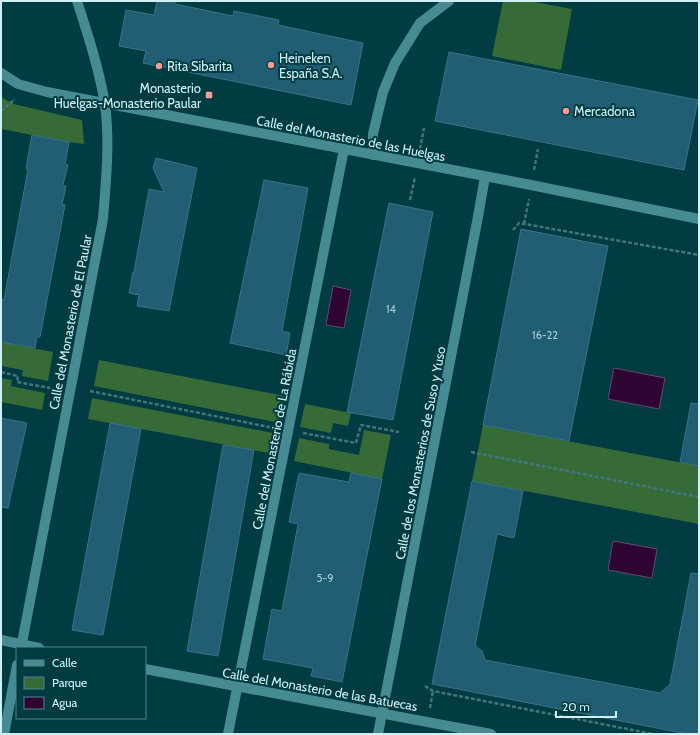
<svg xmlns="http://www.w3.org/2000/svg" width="700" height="735" viewBox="0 0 700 735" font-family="Cabin,sans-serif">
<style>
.green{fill:#366b37}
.water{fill:#2f0533;stroke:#5f4c6d}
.building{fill:#215e73;stroke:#387388}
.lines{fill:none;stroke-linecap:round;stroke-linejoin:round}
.path{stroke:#42767a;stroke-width:2.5;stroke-dasharray:4 2;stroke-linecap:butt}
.lane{stroke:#478b92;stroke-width:10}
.street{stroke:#478b92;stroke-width:10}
.poi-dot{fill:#f59c95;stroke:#003c41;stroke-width:1.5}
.labels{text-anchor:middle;stroke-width:4;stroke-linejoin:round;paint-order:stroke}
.number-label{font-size:11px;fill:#a4ccd4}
.poi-label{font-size:13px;fill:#cff0f4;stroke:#003c41;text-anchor:start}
.street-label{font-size:13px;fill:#cff0f4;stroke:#003c41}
</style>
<rect width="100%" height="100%" fill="#003c41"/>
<path class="green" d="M503,1h26l43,8 -11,61 -69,-14z
M1,97l13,7 68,16 2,24 -15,-2 -68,-13z
M1,342l52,10 -5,29 -26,-5 1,-6 -22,-4z
M99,360l186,36 -5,27 -186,-37z
M1,378l11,2 -1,6 34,7 -3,17 -41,-8z
M92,398l186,36 -4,20 -186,-35z
M305,404l46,9 -3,13 -15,-3 -2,10 -31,-6z
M483,425l216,41v58l-227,-43z
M364,430l27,5 -9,44 -88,-18 5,-23 30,6v5l30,6z"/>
<path class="water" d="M333,286l18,4 -7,38 -18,-3z
M614,368l51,10 -6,31 -51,-10z
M613,541l44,8 -5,29 -44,-8z"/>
<path class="building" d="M157,1h18v3l58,12 1,-5 45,9 -1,5 85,18 -12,62 -208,-42 3,-12 -27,-5 7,-36 28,5z
M449,52l249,48 -14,70 -249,-49z
M32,135l37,7 -4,22 3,1 -5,20 3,1 -4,19h3l-25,132h-3l-2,11 -34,-6v-43l3,1 24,-131 -2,-1z
M156,158l41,10 -28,143 -32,-5 2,-11 -10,-2 4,-21h1l15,-83 15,3 -11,-24z
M264,180l44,8 -26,143 8,2 -4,22 -56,-12z
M389,203l44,9 -40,208 -46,-8z
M521,229l87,17 -39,195 -86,-16z
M691,403l8,1v62l-19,-4z
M1,418l26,5 -19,85 -7,-1z
M110,423l31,6 -38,206 -31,-5z
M223,445l31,5 -36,206 -31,-5z
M299,473l50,9 2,-9 31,6 -40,203 -31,-6 2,-8 -50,-9 9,-50 10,2 16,-87 -9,-2z
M472,481l51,10 -9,47 -17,-4 -22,112 7,5 3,9 175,33 10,-9 21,-111 8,1v149l-2,11h-10l-255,-50z"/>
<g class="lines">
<path class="path" d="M1,111l14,-12
M420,149l4,-21
M534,170l4,-21
M410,200l5,-23
M524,224l5,-25
M513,230l6,-7 180,32
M1,372l17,4 -1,6 33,6
M90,391l184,37
M303,433l53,10 5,-18 38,7
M471,452l228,45
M425,686l8,5 220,43
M430,708l3,-17"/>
<path class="lane" d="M373,155v-21l10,-42 12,-29 25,-40 29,-22"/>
<path class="street" d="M1,73l17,11 29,8 484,93 168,34
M1,640l38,8
M21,648l82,-429c3,-38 7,-77 2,-115 -6,-35 -17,-69 -28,-103
M145,669l346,65
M4,734l13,-69
M228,734l116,-585
M378,734l99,-512 8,-45"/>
</g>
<g class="poi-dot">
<circle cx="271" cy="65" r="4"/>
<circle cx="159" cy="66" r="4"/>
<rect x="205" y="91" width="8" height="8" rx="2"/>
<circle cx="566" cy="111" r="4"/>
</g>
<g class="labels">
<g class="number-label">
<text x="391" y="313">14</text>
<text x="545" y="339">16-22</text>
<text x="325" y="582">5-9</text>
</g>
<g class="poi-label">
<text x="279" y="63">Heineken<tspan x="279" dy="15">España S.A.</tspan></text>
<text x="167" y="71">Rita Sibarita</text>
<text x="201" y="93" text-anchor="end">Monasterio<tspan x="201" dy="15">Huelgas-Monasterio Paular</tspan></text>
<text x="574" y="116">Mercadona</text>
</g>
<g class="street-label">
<text transform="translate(351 138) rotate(11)" y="5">Calle del Monasterio de las Huelgas</text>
<text transform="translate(70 322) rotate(-79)" y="5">Calle del Monasterio de El Paular</text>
<text transform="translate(274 439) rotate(-79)" y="5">Calle del Monasterio de La Rábida</text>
<text transform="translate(420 453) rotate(-79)" y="5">Calle de los Monasterios de Suso y Yuso</text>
<text transform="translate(320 689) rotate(10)" y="5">Calle del Monasterio de las Batuecas</text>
</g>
</g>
<rect width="700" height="735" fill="none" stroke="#cff0f4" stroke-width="4"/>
<rect x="16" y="647" width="130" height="72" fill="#003c41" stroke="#538489"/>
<rect x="24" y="660" width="20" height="6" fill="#478b92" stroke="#538489"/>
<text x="52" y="667" font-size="12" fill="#cff0f4">Calle</text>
<rect x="24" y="677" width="20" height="12" fill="#366b37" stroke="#538489"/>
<text x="52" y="687" font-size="12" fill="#cff0f4">Parque</text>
<rect x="24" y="697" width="20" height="12" fill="#2f0533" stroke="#538489"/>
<text x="52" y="707" font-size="12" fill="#cff0f4">Agua</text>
<path d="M556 711v6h60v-6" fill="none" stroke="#cff0f4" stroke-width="2"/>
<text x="562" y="711" font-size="12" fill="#cff0f4" stroke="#003c41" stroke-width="3" paint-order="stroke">20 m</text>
</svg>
